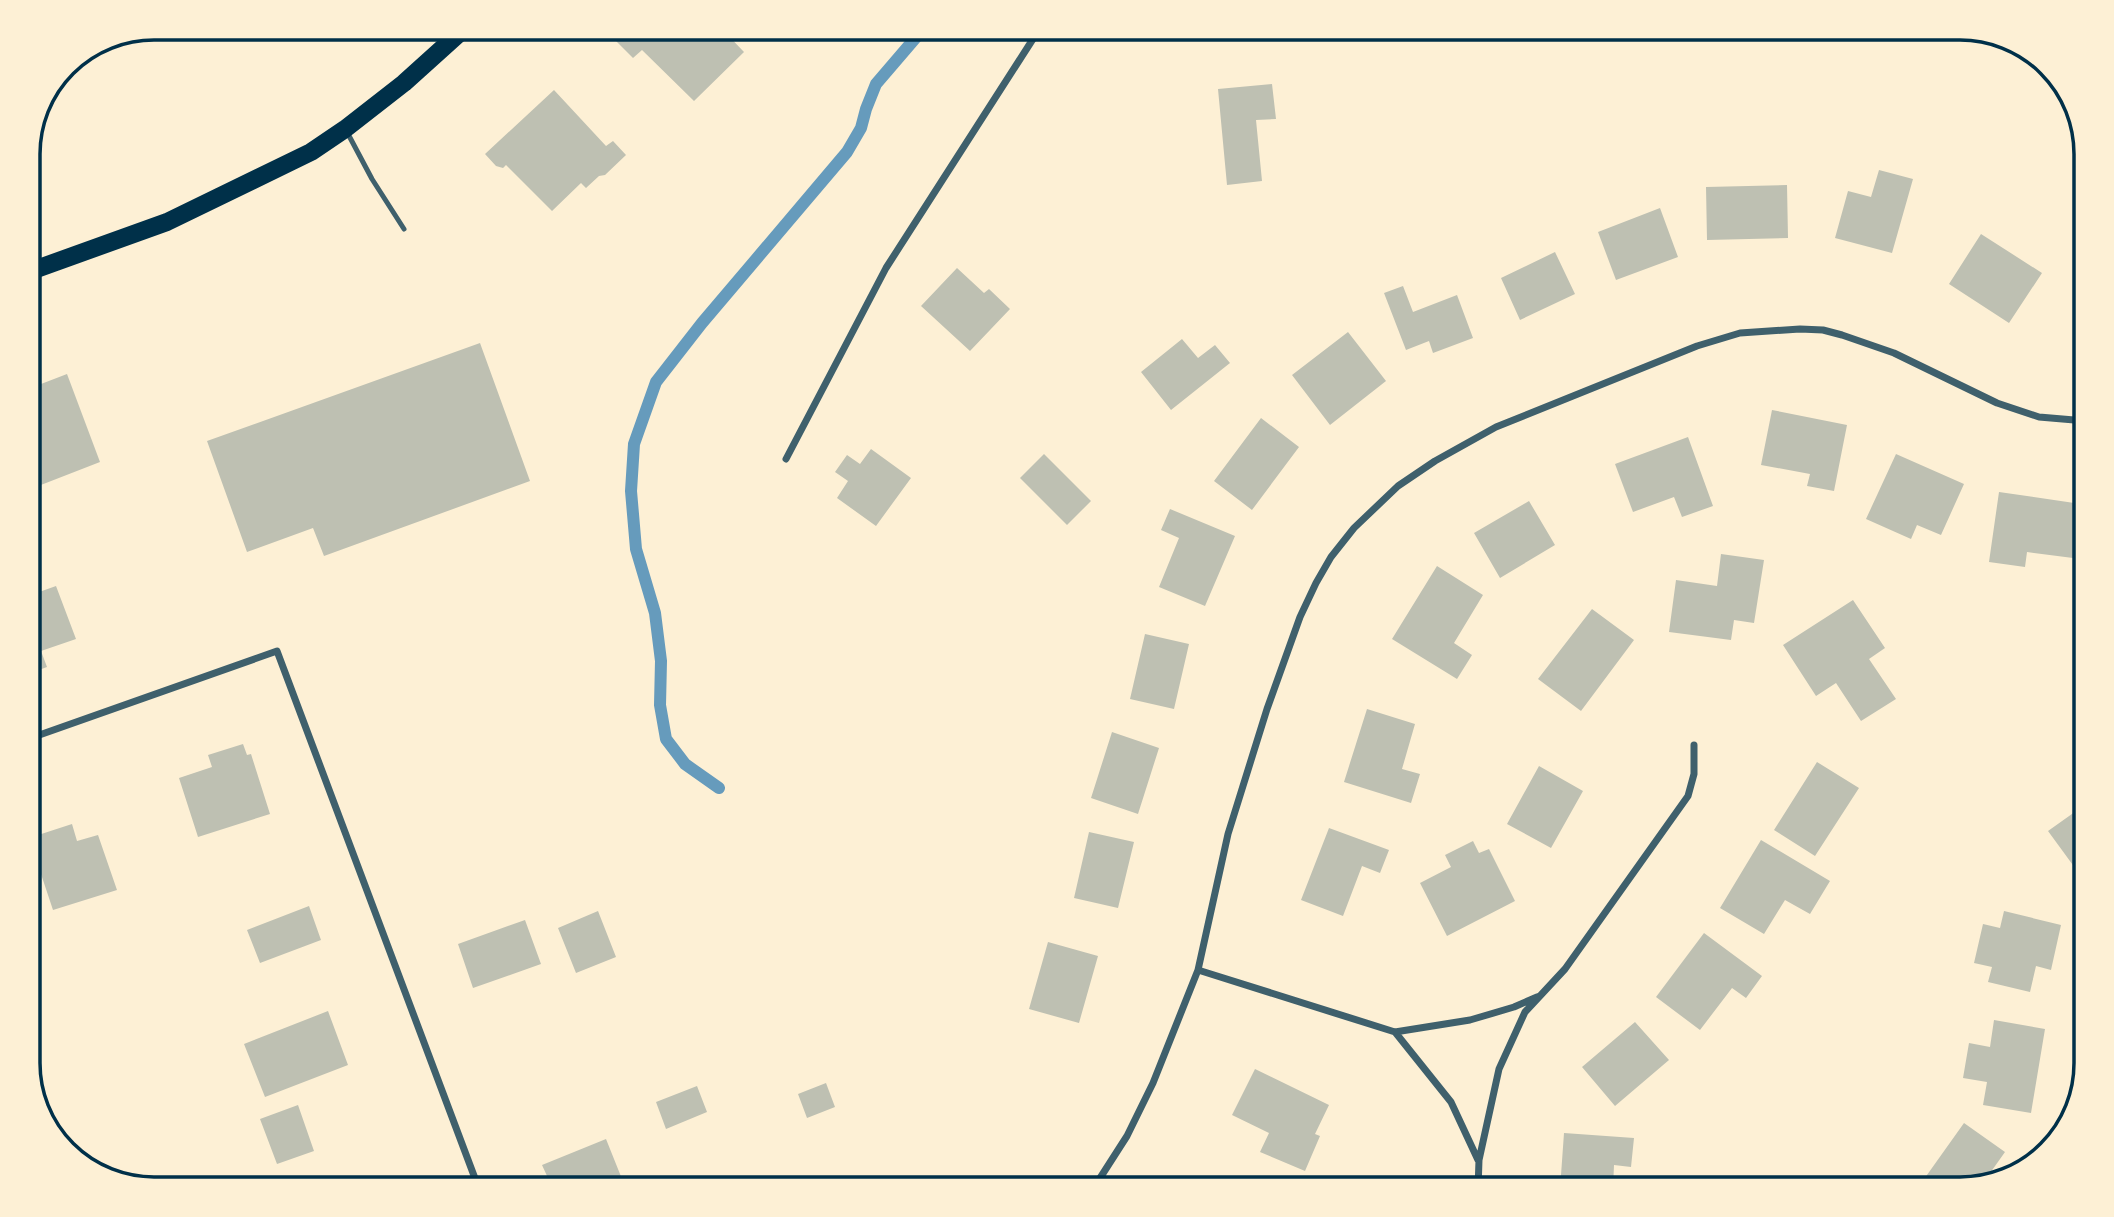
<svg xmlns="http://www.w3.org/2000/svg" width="2114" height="1217" viewBox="0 0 2114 1217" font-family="Arial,sans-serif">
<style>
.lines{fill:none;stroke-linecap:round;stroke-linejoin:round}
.stream{stroke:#669bbc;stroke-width:12}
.building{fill:#bec0b2}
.service{stroke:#3f606c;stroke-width:5}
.minor{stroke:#3f606c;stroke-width:7}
.primary{stroke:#003049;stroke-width:18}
.rim{fill:none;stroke:#003049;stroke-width:3.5}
</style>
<rect width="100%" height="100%" fill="#fdf0d5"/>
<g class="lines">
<path class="stream" d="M719,788l-34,-24 -19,-25 -6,-34 1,-44 -6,-48 -19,-64 -5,-58 3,-47 22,-62 46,-59 145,-171 14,-24 5,-19 10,-25 48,-56"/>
</g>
<path class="building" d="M620,28h101l23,24 -50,49 -52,-51 -9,8 -17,-17 9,-8z
M1272,84l4,35 -20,1 6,61 -35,4 -9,-96z
M554,90l52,56 7,-5 13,14 -21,20 -6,1 -13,12 -5,-5 -29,28 -46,-46 -3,3 -7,-2 -11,-12z
M1879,170l34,9 -21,74 -57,-15 13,-47 23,6z
M1787,185l1,53 -81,2 -1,-53z
M1660,208l18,49 -62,23 -18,-48z
M1981,234l61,39 -33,50 -60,-39z
M1555,252l20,42 -55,26 -19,-42z
M957,268l27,25 5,-4 21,20 -40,42 -49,-45z
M1403,286l10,26 44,-17 16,43 -40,15 -4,-12 -23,9 -22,-57z
M1348,332l38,49 -56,44 -38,-50z
M1182,339l16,19 17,-13 15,18 -59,47 -30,-38z
M480,343l50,138 -206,75 -11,-28 -66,24 -40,-111z
M67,374l33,88 -72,28v-90l4,-1 -4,-10z
M1772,410l75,15 -13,66 -27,-5 3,-12 -49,-9z
M1261,418l38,29 -47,63 -38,-29z
M1688,437l25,69 -31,11 -8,-20 -41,15 -18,-48z
M871,449l40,29 -35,48 -39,-28 11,-17 -13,-9 12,-17 13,9z
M1044,454l47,47 -24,24 -47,-47z
M1896,454l68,30 -23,51 -24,-10 -6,14 -45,-20z
M1999,492l82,12 -8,54 -46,-6 -2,15 -36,-5z
M1529,501l26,44 -55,33 -26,-45z
M1170,509l65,27 -30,70 -46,-19 20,-49 -18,-8z
M1721,554l43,6 -10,63 -20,-3 -3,20 -62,-8 7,-52 41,6z
M1437,566l46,29 -29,48 18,12 -15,24 -65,-40z
M56,586l20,53 -35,12 6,16 -19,7v-78z
M1853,600l32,48 -16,11 27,40 -35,22 -25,-38 -20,13 -33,-51z
M1592,609l42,31 -53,71 -43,-32z
M1145,634l44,10 -15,65 -44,-10z
M1367,709l48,15 -13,45 18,5 -9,29 -67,-21z
M1112,732l47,16 -21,66 -47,-16z
M243,744l4,11 4,-1 19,60 -72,23 -19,-59 33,-11 -4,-12z
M1817,762l42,26 -44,68 -41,-26z
M1539,766l44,25 -32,57 -44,-24z
M2086,804v79l-38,-52z
M72,824l5,17 21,-6 19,55 -64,20 -24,-72z
M1329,828l60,22 -9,23 -18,-7 -19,50 -42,-16z
M1089,832l45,10 -16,66 -44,-10z
M1761,840l69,41 -20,33 -25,-14 -21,34 -44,-26z
M1473,841l6,12 10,-4 26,52 -68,35 -27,-53 31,-16 -6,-12z
M309,906l12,34 -61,23 -13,-33z
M598,911l18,46 -40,16 -18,-45z
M2004,911l57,14 -10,45 -15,-4 -6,26 -42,-10 4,-15 -18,-4 9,-39 17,4z
M525,920l16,44 -68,24 -15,-44z
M1704,933l58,43 -16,22 -14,-10 -32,42 -44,-33z
M1048,942l50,14 -19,67 -50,-14z
M328,1011l20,54 -83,32 -21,-53z
M1994,1020l51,9 -14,84 -48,-8 4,-23 -24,-4 6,-35 21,4z
M1635,1022l34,38 -54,46 -33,-39z
M1255,1069l74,36 -14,29 5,2 -15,35 -45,-19 9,-19 -37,-18z
M826,1083l9,24 -28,11 -9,-24z
M697,1086l10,26 -41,17 -10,-27z
M298,1105l16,46 -37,13 -17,-45z
M1964,1123l41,29 -22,31 -22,6h-44z
M1564,1133l70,5 -3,29 -17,-2 -1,24h-53z
M606,1139l18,45 -13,5h-58l-11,-24z"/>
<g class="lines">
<path class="service" d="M347,132l25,47 32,50"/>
<path class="minor" d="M786,459l100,-191 154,-240
M28,739l249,-88 202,538
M1198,970l197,62 75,-12 44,-13 23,-10
M1395,1032l56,70 27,58
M1093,1189l34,-53 26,-53 45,-113 30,-136 39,-125 33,-92 16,-34 15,-26 23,-29 44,-42 37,-25 61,-34 201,-81 43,-13 60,-4 23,1 19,5 52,18 103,50 42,14 47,4
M1478,1189l1,-29 20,-91 26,-57 40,-43 123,-173 6,-22v-29"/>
<path class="primary" d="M28,272l139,-50 144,-70 34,-23 59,-46 61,-55"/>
</g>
<path d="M0 0H2114V1217H0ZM154 40H1960A114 114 0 0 1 2074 154V1063A114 114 0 0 1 1960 1177H154A114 114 0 0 1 40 1063V154A114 114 0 0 1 154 40Z" fill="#fdf0d5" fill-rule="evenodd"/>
<path class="rim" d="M154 40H1960A114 114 0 0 1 2074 154V1063A114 114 0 0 1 1960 1177H154A114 114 0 0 1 40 1063V154A114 114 0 0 1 154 40Z"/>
</svg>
